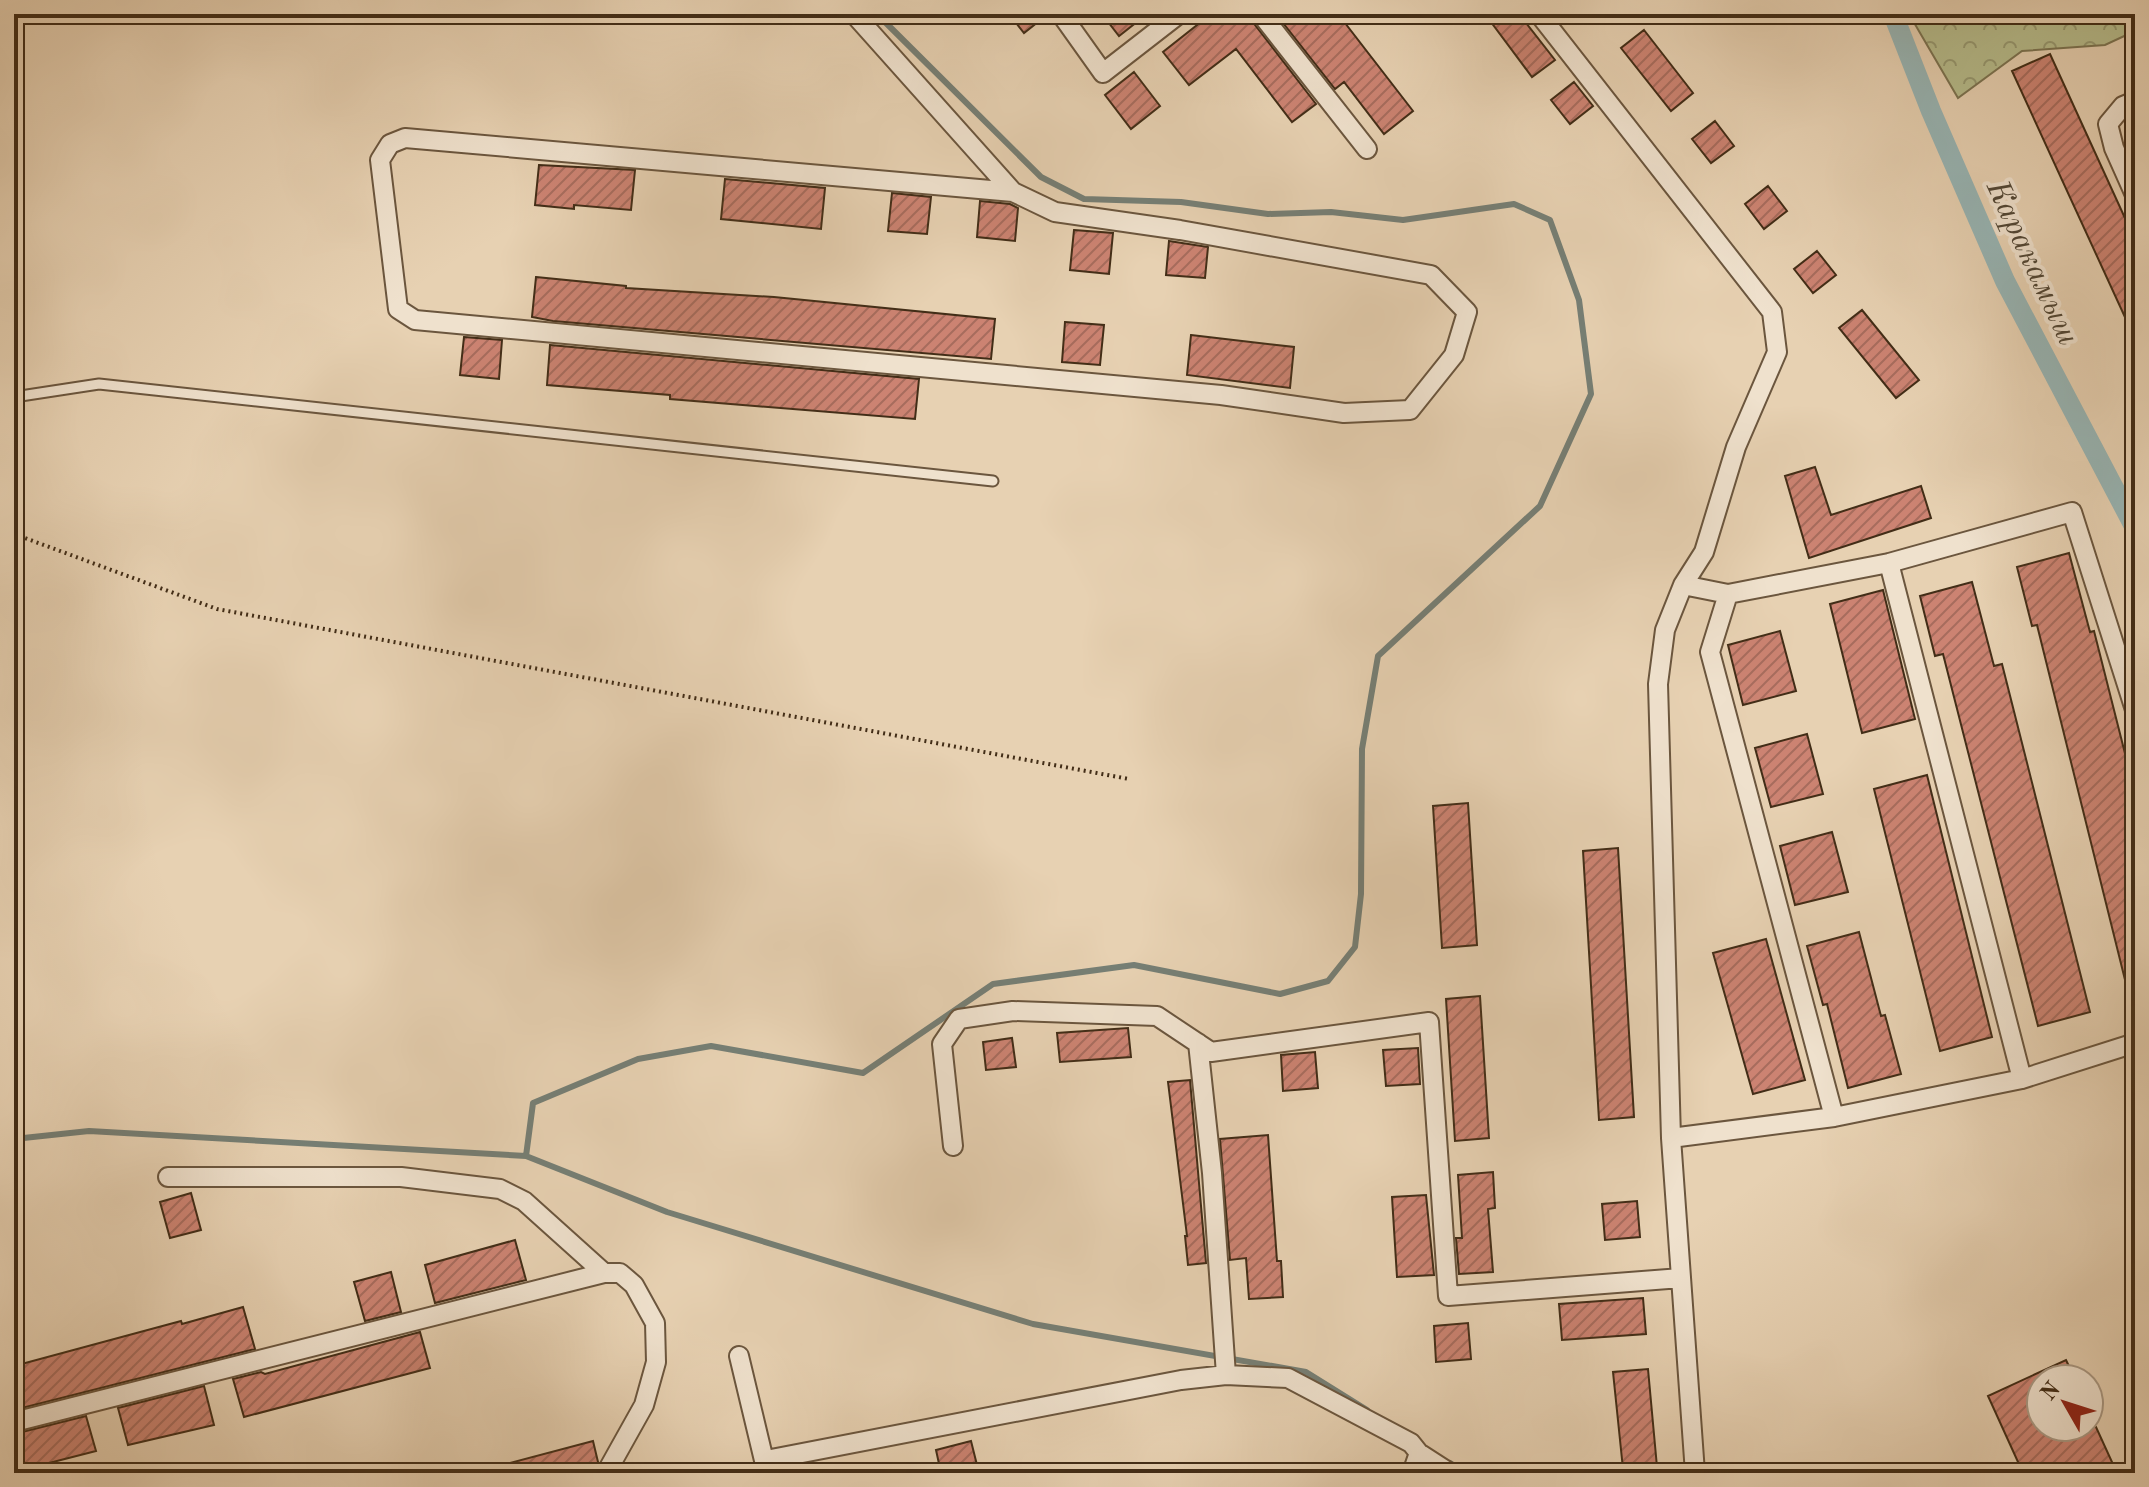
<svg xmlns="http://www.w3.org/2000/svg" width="2149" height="1487" viewBox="0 0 2149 1487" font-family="'Old Standard TT',serif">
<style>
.forest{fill:url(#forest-crowns);stroke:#7c7452;stroke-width:2}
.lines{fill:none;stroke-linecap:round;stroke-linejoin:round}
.stream{stroke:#767f75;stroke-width:6}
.canal{stroke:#98b5b4;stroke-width:20}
.building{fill:url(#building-hatch);stroke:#422d17;stroke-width:2}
.lane-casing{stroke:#6b563e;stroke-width:13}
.street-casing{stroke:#6b563e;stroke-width:22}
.path{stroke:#422d17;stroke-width:4;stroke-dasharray:2 4;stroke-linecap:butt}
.lane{stroke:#efe1cd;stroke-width:9}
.street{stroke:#efe1cd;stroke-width:18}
.labels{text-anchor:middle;stroke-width:8;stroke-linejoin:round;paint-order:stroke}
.water-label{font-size:32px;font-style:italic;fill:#534836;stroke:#efe1cd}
</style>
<defs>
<pattern id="forest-crowns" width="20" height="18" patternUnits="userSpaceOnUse" patternTransform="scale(2)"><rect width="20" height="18" fill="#b6bc8c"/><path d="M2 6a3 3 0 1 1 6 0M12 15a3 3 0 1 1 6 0" fill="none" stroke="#969971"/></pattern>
<pattern id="building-hatch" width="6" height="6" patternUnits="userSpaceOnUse" patternTransform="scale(2)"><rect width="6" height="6" fill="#cc8372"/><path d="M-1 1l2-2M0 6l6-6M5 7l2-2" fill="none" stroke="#a76c5d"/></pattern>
</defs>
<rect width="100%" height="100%" fill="#e7d1b2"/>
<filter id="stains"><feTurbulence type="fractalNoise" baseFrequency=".0025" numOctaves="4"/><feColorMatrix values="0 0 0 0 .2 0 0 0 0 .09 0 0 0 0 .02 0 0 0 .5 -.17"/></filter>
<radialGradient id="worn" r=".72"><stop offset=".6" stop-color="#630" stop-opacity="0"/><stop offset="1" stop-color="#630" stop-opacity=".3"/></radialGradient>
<path class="forest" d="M1909,14h226v17l-30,14 -83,6 -64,47z"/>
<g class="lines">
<path class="stream" d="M14,1139l75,-8 437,25 141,56 366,112 273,48 61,38
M526,1156l7,-53 105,-44 73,-13 152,27 130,-89 141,-19 146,29 48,-13 27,-34 6,-53 1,-145 16,-93 162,-150 51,-112 -12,-94 -29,-80 -36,-16 -111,16 -72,-8 -63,2 -87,-12 -97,-3 -43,-22 -158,-157 -3,-6
M1450,1463l16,10"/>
<path class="canal" d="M1893,14l38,97 74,170 130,247"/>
</g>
<path class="building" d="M1009,14h39l-24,19z
M1102,14h45l-28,22z
M1211,14h38l3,7 64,83 -24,18 -56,-73 -47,36 -26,-33z
M1276,14h62l75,97 -29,23 -40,-52 -9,7z
M1485,14h34l36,46 -23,17z
M1644,30l49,63 -22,18 -50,-63z
M2050,54l85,186v99l-123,-268z
M1134,72l26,34 -29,23 -26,-34z
M1574,82l19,24 -23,18 -19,-24z
M1715,121l19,25 -23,17 -19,-24z
M539,165l96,5 -4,40 -57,-5v4l-39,-4z
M725,179l100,9 -4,41 -100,-10z
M1768,186l19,25 -23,18 -19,-25z
M892,193l39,4 -4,37 -39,-3z
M980,201l30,3 8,4 -3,33 -38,-4z
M1074,230l39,3 -4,41 -39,-4z
M1169,241l39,6 -3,31 -39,-3z
M1817,251l19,24 -23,18 -19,-24z
M536,277l90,9v2l148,9 221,22 -4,40 -438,-38 -21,-4z
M1862,310l57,70 -23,18 -57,-70z
M1065,322l39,3 -4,40 -38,-3z
M1191,335l103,12 -4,41 -103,-13z
M464,337l38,3 -3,39 -39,-4z
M550,345l369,34 -4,40 -245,-20v-4l-123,-10z
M1815,467l16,48 90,-29 10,32 -122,40 -24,-82z
M2069,553l21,79 4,-1 41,162v207h-5l-93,-375 -5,1 -15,-59z
M1972,582l22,84 8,-2 88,348 -52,14 -95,-372 -8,2 -15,-60z
M1883,590l32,129 -53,14 -32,-129z
M1780,631l16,60 -53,14 -15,-60z
M1807,734l16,60 -52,13 -16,-59z
M1927,775l65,262 -52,14 -66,-262z
M1468,803l9,142 -35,3 -9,-142z
M1832,832l16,60 -53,13 -15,-59z
M1618,848l16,269 -35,3 -16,-269z
M1859,932l22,84 4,-1 16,59 -53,14 -21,-84 -4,1 -16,-59z
M1766,939l39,141 -52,14 -40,-141z
M1480,996l9,142 -34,3 -9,-142z
M1128,1028l3,29 -71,5 -3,-29z
M1012,1038l4,29 -30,3 -3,-28z
M1418,1048l2,36 -34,2 -3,-36z
M1315,1052l3,36 -35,3 -2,-36z
M1190,1080l16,183 -18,2 -3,-29h2l-19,-154z
M1268,1135l9,126h4l2,36 -34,2 -3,-41 -16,2 -10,-121z
M1493,1172l2,36 -7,1 5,63 -34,2 -3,-36h6l-4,-63z
M191,1193l10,37 -31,8 -10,-36z
M1426,1195l8,80 -37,2 -5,-80z
M1637,1201l3,36 -35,3 -3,-36z
M515,1240l11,40 -91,23 -10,-38z
M391,1272l10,40 -36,9 -11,-39z
M1643,1298l3,36 -84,6 -3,-36z
M243,1307l12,42 -241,61v-44l167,-45 1,3z
M1468,1323l3,36 -35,3 -2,-36z
M420,1332l10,36 -186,49 -11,-38 28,-7 4,2z
M2066,1360l9,19h-34v48h55l21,46h-94l-35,-77z
M1648,1369l9,98 -34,2 -10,-97z
M204,1386l10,39 -86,20 -10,-37z
M86,1416l10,35 -82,21v-38z
M593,1441l5,21 -4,11h-103v-5z
M971,1441l8,32h-38l-5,-23z"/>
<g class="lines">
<defs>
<path id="lane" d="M14,397l85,-13 894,97"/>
<path id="street" d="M854,14l159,178
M1061,14l42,59 76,-59
M1261,14l106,135
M1539,14l233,298 5,40 -41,95 -32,105 -21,33 -18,45 -7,54 13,454 24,335
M2135,101l-12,5 -15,18 6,24 21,47
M405,138l608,54 42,20 125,18 251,45 36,37 -13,43 -44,55 -66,3 -123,-18 -806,-75 -17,-11 -18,-149 10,-16z
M1889,563l133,516
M1683,585l45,9 161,-31 183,-51 63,198
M1728,594l-18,58 124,465
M1198,1043l14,130 14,202
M1671,1138l163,-21 188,-38 113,-36
M953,1146l-11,-102 17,-25 54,-8 144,5 54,36 218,-30 19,274 233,-18
M168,1177h233l99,12 24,12 80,72h16l14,12 21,38 1,39 -12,43 -38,68
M739,1356l28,117
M14,1422l590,-149
M1419,1453l31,20
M766,1460l415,-80 45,-5 62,3 123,65 8,10 -7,20"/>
</defs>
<use href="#lane" class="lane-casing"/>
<use href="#street" class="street-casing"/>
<path class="path" d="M14,534l203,75 912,170"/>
<use href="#lane" class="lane"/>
<use href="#street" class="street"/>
</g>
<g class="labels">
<g class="water-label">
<text transform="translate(2034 262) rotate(65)" y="11">Каракамыш</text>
</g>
</g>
<rect width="2149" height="1487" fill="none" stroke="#e7d1b2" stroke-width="48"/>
<rect x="16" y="16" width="2117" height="1455" fill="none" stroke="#422d17" stroke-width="4"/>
<rect x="24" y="24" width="2101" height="1439" fill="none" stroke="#422d17" stroke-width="2"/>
<g transform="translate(2065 1403) rotate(309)"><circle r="38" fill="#efe1cd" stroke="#aa9984" stroke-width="2"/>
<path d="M0-6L14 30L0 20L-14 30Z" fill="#8f2418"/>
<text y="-12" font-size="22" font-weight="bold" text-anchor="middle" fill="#422d17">N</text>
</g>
<rect width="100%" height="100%" filter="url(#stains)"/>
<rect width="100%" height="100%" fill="url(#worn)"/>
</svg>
